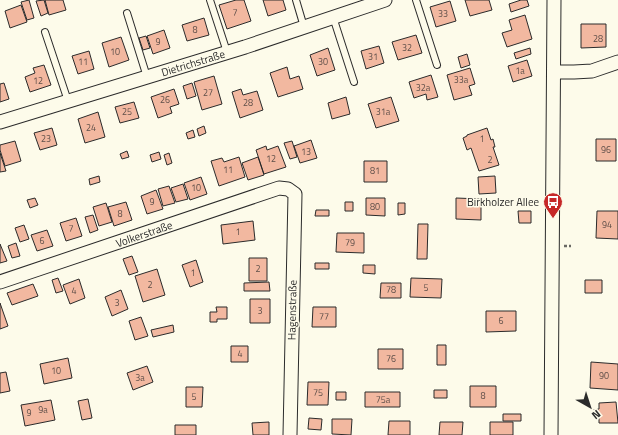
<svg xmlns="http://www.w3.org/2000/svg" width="618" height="435" viewBox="0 0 618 435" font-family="'Titillium Web',sans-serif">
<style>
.building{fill:#f2b8a0;stroke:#2b2b2b}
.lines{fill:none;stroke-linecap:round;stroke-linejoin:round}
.service-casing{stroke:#2b2b2b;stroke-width:8}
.minor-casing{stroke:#2b2b2b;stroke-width:15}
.path{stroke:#6a6964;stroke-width:2.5;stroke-dasharray:3 2;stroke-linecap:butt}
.service{stroke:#fdfbea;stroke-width:6}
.minor{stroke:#fdfbea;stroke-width:13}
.labels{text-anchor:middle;stroke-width:3;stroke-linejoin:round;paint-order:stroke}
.number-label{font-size:9px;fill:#5d4e48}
.street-label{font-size:11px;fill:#2b2b2b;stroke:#fdfbea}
.poi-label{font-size:11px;fill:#2b2b2b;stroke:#fdfbea;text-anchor:end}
</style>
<rect width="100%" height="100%" fill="#fdfbea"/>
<path class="building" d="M29,0l5,18 -7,2 -6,-18z
M44,0l4,13 -7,3 -5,-15z
M45,0h18l3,10 -17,5z
M236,0h8l7,21 -24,8 -8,-24z
M263,0h20l3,10 -18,6z
M465,0h24l3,10 -22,6z
M521,0h6l2,6 -18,6 -2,-8z
M450,1l6,20 -20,6 -6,-20z
M21,5l6,17 -17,6 -5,-17z
M525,15l7,24 -25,8 -5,-14 10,-3 -3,-10z
M204,18l5,17 -22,6 -5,-16z
M581,24h25v23l-25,1z
M164,30l6,18 -17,6 -6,-18z
M416,35l6,18 -24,7 -6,-18z
M146,36l4,12 -7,2 -4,-12z
M121,37l8,23 -20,7 -7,-24z
M379,46l5,17 -18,6 -5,-18z
M328,48l7,22 -18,6 -7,-21z
M530,48l1,6 -15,5 -2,-6z
M89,51l5,18 -16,5 -6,-18z
M467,54l3,11 -9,3 -3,-11z
M527,60l5,16 -19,6 -5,-16z
M44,65l7,20 -21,7 -5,-15 10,-4 -2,-5z
M287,67l3,12 9,-3 4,13 -25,8 -8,-24z
M470,68l5,16 -6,2 3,9 -18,5 -7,-25z
M431,75l7,22 -11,3 -1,-6 -12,4 -5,-16z
M214,76l8,28 -20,6 -8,-28z
M4,83l5,16 -9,3v-18z
M192,83l4,13 -9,3 -4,-13z
M174,89l5,15 -9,3 2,6 -14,5 -7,-21z
M241,89l2,6 14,-4 6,19 -23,8 -8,-26z
M346,97l4,17 -18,5 -4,-16z
M391,97l8,24 -23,7 -8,-24z
M134,102l5,16 -19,5 -5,-16z
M98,112l7,25 -20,6 -7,-24z
M204,126l2,7 -7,3 -2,-7z
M52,128l5,17 -17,5 -6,-17z
M487,128l4,12 2,-1 2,8h-2l6,18 -20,6 -8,-23 -4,2 -4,-12 4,-2v-1z
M193,130l2,7 -7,2 -2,-6z
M596,139h20v22h-20z
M311,140l6,18 -17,5 -6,-17z
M15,141l6,20 -16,5 -5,-16v-5z
M292,141l5,16 -7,2 -6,-16z
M266,146l1,4 11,-4 8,21 -22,7 -8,-24z
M127,151l2,6 -7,2 -2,-5z
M159,152l2,7 -9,3 -2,-7z
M0,153l6,18 -6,1z
M169,153l3,10 -5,2 -3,-10z
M239,157l6,20 -26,9 -8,-25 11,-3 2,4z
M258,157l6,18 -16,5 -6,-17z
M364,161h23v21h-23z
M99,176l1,6 -10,3 -1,-6z
M495,176l1,17 -17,1 -1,-17z
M201,177l6,17 -17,6 -6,-17z
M183,184l5,15 -12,3 -5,-14z
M169,186l6,17 -12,3 -5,-17z
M156,190l7,19 -16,5 -6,-18z
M35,198l3,7 -8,3 -3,-8z
M366,198h19v18l-19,-1z
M456,198l25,1v21l-25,-1z
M126,202l6,18 -18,6 -6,-19z
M345,202h8v9h-8z
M106,203l6,19 -13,4 -6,-19z
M398,203h7v11l-7,1z
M316,210h13v6h-14z
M518,211h13v12h-12z
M597,211h21v28l-22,-1z
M93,215l5,15 -8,3 -5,-16z
M76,218l6,18 -16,5 -6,-18z
M253,221l2,19 -32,4 -2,-19z
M418,224h10l-1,35h-10z
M24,225l5,14 -9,3 -5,-14z
M47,230l6,16 -16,5 -6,-16z
M337,233h27v20l-28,-1z
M16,243l4,13 -8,2 -4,-12z
M0,244l7,17 -7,2z
M132,256l6,16 -9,3 -6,-16z
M249,258h18v23h-18z
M196,260l7,22 -13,5 -8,-22z
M315,263h14v6h-14z
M363,265h12v9l-12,-1z
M157,269l8,26 -22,7 -8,-26z
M58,278l5,13 -7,2 -4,-13z
M411,278l31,1 -1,19 -31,-1z
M79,279l6,19 -15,6 -7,-19z
M585,280h17v13h-17z
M269,282l1,9h-26v-8z
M381,283h20v15h-21z
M33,284l5,12 -26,9 -5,-12z
M121,290l7,19 -16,7 -7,-19z
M250,299h20v24h-20z
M0,303l8,23 -8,3z
M216,307h11v12h-10v3h-7v-10h7z
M313,307h23v20h-24z
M486,311h30v20l-30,1z
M141,317l7,19 -13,4 -6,-19z
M173,325l1,7 -21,5 -2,-7z
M437,345h9v20h-9z
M231,346h17v16h-17z
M378,349h25v20h-25z
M68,358l4,20 -28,6 -4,-20z
M591,362l27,2v26l-28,-2z
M147,366l6,16 -20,8 -6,-17z
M6,372l4,19 -10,2v-20z
M308,382h21l-1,23h-21z
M470,386h26v21h-26z
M186,387h17l-1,20h-16z
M434,390h13v8h-13z
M336,392h10v8h-10z
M365,392h35v15h-35z
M88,399l4,19 -10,2 -4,-19z
M51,400l4,20 -30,6 -4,-21z
M616,402l2,21h-19v-7l-6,1v-7l6,-1v-6z
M503,414h18v7h-18z
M309,418l13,1 -1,11 -13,-1z
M332,419h20l-1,16 -19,-1z
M389,421h21v14h-22z
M269,422v13h-16l-1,-12z
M440,422h23l-1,13h-23z
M490,422h23v13h-23z
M175,425h21v10h-21z"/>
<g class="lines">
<defs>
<path id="service" d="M210,0l17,52
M296,0l8,27
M416,0l21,65
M127,13l20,64
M333,17l21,65
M45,32l23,69"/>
<path id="minor" d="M554,72h20l18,-1 26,-9
M0,122l245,-75 140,-47
M0,282l279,-94 9,1 7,5 -5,241
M551,435l3,-435"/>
</defs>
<use href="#service" class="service-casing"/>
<use href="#minor" class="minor-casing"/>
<path class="path" d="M564,246h7"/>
<use href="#service" class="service"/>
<use href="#minor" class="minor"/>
</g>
<defs>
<symbol id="bus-pin" viewBox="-11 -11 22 30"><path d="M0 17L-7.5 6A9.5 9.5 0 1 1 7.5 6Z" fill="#c62828" stroke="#fdfbea"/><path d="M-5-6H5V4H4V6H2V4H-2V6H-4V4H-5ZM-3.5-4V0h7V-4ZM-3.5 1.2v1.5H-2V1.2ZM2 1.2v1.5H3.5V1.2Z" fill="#fff"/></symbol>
</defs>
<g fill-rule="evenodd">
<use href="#bus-pin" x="542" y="191" width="22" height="30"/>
</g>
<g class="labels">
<g class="number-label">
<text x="235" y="16">7</text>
<text x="443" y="17">33</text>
<text x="195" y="33">8</text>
<text x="598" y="42">28</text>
<text x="158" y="45">9</text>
<text x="407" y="51">32</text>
<text x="115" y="55">10</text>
<text x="373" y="60">31</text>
<text x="83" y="65">11</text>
<text x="323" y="65">30</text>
<text x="520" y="74">1a</text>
<text x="461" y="83">33a</text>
<text x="38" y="84">12</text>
<text x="423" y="91">32a</text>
<text x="208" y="96">27</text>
<text x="165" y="103">26</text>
<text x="248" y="106">28</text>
<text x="127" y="115">25</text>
<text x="383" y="115">31a</text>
<text x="91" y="131">24</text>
<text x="46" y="142">23</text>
<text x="482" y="142">1</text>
<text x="606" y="153">96</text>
<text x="306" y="155">13</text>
<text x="271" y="162">12</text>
<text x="490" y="163">2</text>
<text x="228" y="173">11</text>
<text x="375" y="174">81</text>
<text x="196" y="191">10</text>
<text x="152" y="205">9</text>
<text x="375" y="210">80</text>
<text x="120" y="217">8</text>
<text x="607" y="228">94</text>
<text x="71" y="232">7</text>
<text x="238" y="235">1</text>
<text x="42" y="244">6</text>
<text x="350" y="246">79</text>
<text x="258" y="272">2</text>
<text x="193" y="276">1</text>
<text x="150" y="288">2</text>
<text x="426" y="291">5</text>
<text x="391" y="293">78</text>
<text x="74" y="294">4</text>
<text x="117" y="306">3</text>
<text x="260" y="314">3</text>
<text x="324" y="320">77</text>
<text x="501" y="324">6</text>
<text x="240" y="357">4</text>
<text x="391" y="362">76</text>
<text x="56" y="374">10</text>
<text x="604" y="379">90</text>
<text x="140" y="381">3a</text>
<text x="318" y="396">75</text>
<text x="483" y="399">8</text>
<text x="194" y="400">5</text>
<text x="383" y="403">75a</text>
<text x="43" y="413">9a</text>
<text x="29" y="416">9</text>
</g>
<g class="street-label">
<text transform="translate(193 63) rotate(-17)" y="4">Dietrichstraße</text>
<text transform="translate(144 234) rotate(-19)" y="4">Volkerstraße</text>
<text transform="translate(292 310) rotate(-89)" y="4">Hagenstraße</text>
</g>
<g class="poi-label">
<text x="539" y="206">Birkholzer Allee</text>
</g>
</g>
<g transform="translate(590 407) rotate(141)" stroke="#fdfbea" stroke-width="3" paint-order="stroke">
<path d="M0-3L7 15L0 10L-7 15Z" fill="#2b2b2b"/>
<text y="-6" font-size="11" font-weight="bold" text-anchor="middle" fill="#2b2b2b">N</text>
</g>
</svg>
